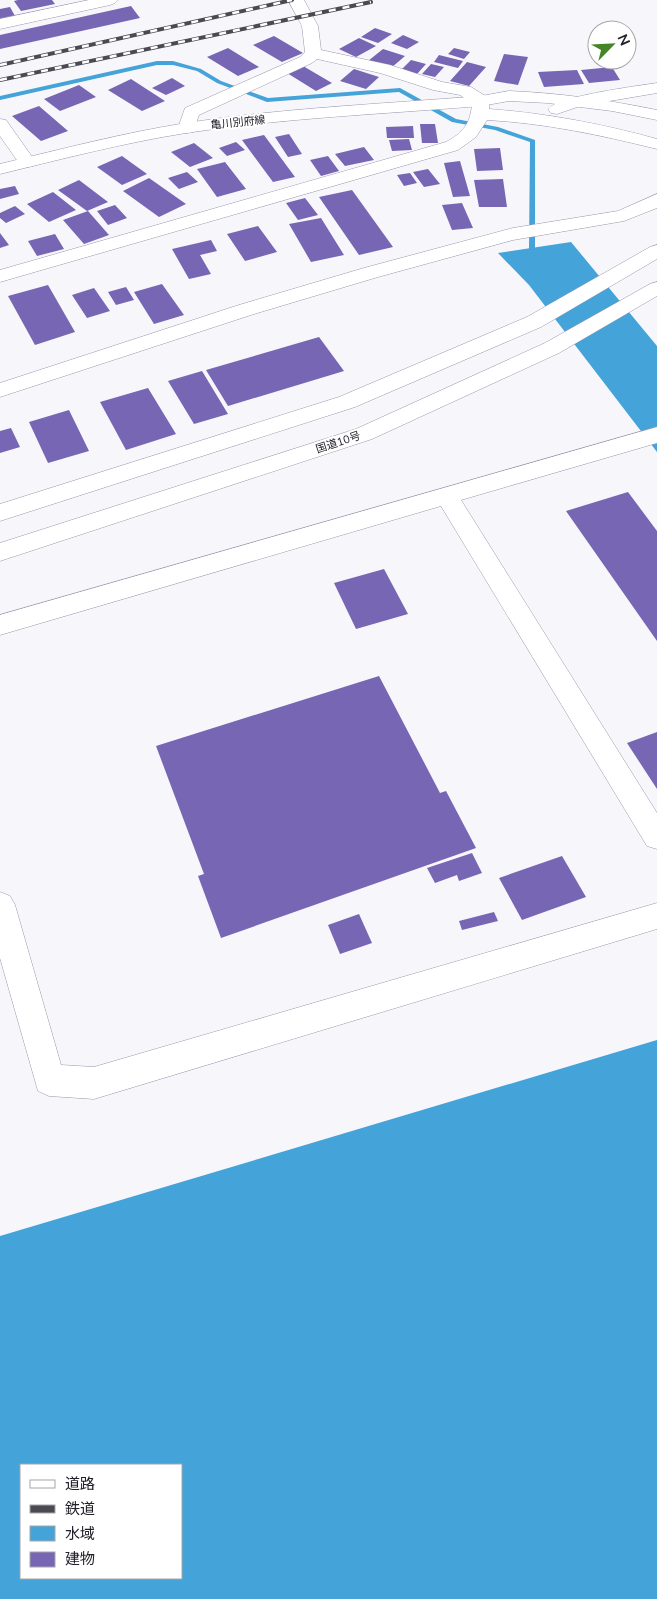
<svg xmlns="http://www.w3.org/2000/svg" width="657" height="1599" viewBox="0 0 657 1599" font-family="Mulish,'Noto Sans JP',sans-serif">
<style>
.water{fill:#44a3d8;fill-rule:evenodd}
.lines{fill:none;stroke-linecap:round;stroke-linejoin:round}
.stream{fill:#44a3d8;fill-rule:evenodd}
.building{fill:#7666b3}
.minor-casing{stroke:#9a96ad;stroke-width:1}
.major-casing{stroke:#9a96ad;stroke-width:1}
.highway-casing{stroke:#9a96ad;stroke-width:1}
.minor{fill:#fff;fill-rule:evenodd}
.major{fill:#fff;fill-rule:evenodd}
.highway{fill:#fff;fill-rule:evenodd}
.rail-casing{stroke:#4b4a53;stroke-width:4}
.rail{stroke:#fff;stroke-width:2.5;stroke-dasharray:7;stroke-linecap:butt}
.labels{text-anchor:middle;stroke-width:4;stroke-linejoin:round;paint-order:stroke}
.far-street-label{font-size:11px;fill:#212029;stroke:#fff}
</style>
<rect width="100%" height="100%" fill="#f7f6fb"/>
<path class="water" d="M571,242l86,104v106l-128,-167 -31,-32z
M657,1040v559h-657v-363zM21,1465h160v113h-160z"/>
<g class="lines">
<path class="stream" d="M157,61h16l28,8 20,12 47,17 132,-10 56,31 42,8 37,13v109l-3,2 -3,-2 1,-107 -35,-12 -43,-8 -53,-30 -132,10 -50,-19 -20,-12 -24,-6h-16l-157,35v-4z"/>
</g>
<path class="building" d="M18,0h34l3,4 -34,7 -7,-10z
M131,6l9,12 -140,31v-14z
M10,7l5,9 -15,3v-10z
M375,28l17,6 -14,9 -17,-6z
M403,35l16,7 -12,7 -16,-6z
M274,36l29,17 -21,9 -29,-17z
M359,38l17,8 -20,11 -17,-8z
M228,48l31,19 -21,9 -31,-19z
M454,48l16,4 -6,7 -16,-5z
M383,49l22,7 -14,12 -23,-7z
M504,54l24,3 -10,28 -24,-4z
M439,55l24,6 -5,7 -24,-6z
M411,60l15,4 -9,10 -15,-5z
M467,62l19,5 -17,19 -19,-5z
M431,64l13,3 -9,10 -13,-3z
M303,66l29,17 -16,8 -29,-18z
M612,67l8,13 -31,3 -8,-13z
M354,69l25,8 -13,12 -26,-8z
M577,70l7,14 -40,3 -6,-15z
M172,78l13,8 -19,9 -14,-7z
M131,79l34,22 -23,10 -34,-21z
M79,85l17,12 -36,14 -16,-12z
M39,106l29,25 -27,10 -29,-25z
M420,124h15l3,19h-16z
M413,126l1,12h-27l-1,-11z
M289,134l13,20 -14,3 -13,-20z
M264,135l31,42 -22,5 -31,-42z
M409,139l3,11 -20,1 -3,-11z
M236,142l9,8 -18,6 -8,-8z
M194,143l19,15 -23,9 -19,-15z
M364,147l10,13 -29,6 -10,-12z
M500,148l3,22 -26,1 -3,-22z
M122,156l25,18 -25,11 -25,-18z
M328,156l11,15 -18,5 -11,-16z
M460,161l10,35 -17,1 -9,-34z
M225,162l21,27 -29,8 -20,-28z
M428,169l12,15 -16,3 -11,-15z
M187,172l11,10 -19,7 -11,-11z
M410,173l7,10 -13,3 -7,-11z
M149,178l37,26 -27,13 -36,-26z
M503,179l4,28h-28l-5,-27z
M79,180l29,22 -21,9 -29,-21z
M15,186l4,8 -19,5v-10z
M352,190l41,57 -34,8 -40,-58z
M53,192l23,18 -27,12 -22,-18z
M305,198l13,17 -20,5 -12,-17z
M462,203l11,25 -21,2 -10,-25z
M115,205l12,13 -19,7 -11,-14z
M15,206l10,8 -19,9 -6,-5v-5z
M88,211l21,24 -25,9 -21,-24z
M321,218l23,37 -33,7 -22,-38z
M258,226l19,26 -32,9 -18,-27z
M0,233l9,12 -9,3z
M55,234l9,15 -27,7 -9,-15z
M211,240l6,11 -17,4 11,19 -22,5 -17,-30z
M162,284l22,31 -30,9 -20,-32z
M48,285l27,47 -40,13 -27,-49z
M126,287l8,13 -18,5 -8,-13z
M94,288l16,23 -23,7 -15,-23z
M319,337l25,34 -116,35 -22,-36z
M202,371l26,43 -34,10 -26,-43z
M148,388l28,46 -50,16 -26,-48z
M69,410l20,41 -41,12 -19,-41z
M11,428l9,19 -20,6v-22z
M628,492l29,39v110l-91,-130z
M384,569l24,45 -52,15 -22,-46z
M379,676l61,117 6,-2 30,57 -255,90 -23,-62 6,-2 -48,-128z
M657,732v57l-30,-46z
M472,853l10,20 -23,8 -2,-6 -22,8 -8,-15z
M562,856l24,41 -64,23 -23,-42z
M494,912l4,9 -36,9 -3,-9z
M359,914l13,29 -32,11 -12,-29z"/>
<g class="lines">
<defs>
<path id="minor" d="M89,0h29l-3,3 -5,2 -110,24v-10z
M288,0h16l14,26 3,24 69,15 52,17 29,5 16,10 2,4v8c56,4 114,15 168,30v10c-56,-14 -113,-26 -170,-29l-11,17 -18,13 -458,132v-12l446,-128c17,-9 25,-19 26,-39l-12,-8 -27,-5 -53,-17 -63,-14 -5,4 -113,52 -6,17 -6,1 -6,-1 -3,-4 7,-20 115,-51 5,-5 -3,-26z
M657,83v10l-77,13 -23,8 -6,-1 -3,-4c10,-13 90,-23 109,-26z
M0,119l6,1 27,38 3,4 -3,4 -6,1 -6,-1 -21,-30z
M657,194v14l-33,13 -111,19 -135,37 -124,37 -254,83v-14l239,-78 125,-37 149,-40 105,-17z
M657,427v16l-196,57 196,313v36l-10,-3 -206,-340 -441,129v-20z
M0,892l10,4 5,9 46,160 33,2 563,-164v26l-563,170 -45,-3 -11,-5 -38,-133z"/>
<path id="major" d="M509,91c50,2 99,9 148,19v10l-45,-9 -64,-8 -39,-2 -28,5c-98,8 -198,12 -295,27 -63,10 -124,26 -186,41v-10c62,-15 123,-31 186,-41 97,-15 197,-19 295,-27z"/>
<path id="highway" d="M657,245v14l-116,68 -186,80 -355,114v-17l339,-107 188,-80 123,-70z
M657,282v14l-98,57 -187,86 -372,122v-18l356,-114 189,-86 105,-59z"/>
</defs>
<use href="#minor" class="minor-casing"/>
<use href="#major" class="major-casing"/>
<use href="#highway" class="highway-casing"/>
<use href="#minor" class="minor"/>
<use href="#major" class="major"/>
<use href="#highway" class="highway"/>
<defs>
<path id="rail" d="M0,65l292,-65
M0,80l371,-78"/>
</defs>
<use href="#rail" class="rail-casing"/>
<use href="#rail" class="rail"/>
</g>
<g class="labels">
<g class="far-street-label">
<text transform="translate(238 122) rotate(-6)" y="4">亀川別府線</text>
<text transform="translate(338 442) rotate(-18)" y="4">国道10号</text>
</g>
</g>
<rect x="20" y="1464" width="162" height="115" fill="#ffffff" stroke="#a6a6a9"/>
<rect x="30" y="1480" width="25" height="8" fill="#ffffff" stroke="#a6a6a9"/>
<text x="65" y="1489" font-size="15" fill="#212029">道路</text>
<rect x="30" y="1505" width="25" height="8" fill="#4b4a53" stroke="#a6a6a9"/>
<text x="65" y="1514" font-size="15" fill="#212029">鉄道</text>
<rect x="30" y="1526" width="25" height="15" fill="#44a3d8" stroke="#a6a6a9"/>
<text x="65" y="1539" font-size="15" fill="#212029">水域</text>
<rect x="30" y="1552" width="25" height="15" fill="#7666b3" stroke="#a6a6a9"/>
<text x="65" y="1564" font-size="15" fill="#212029">建物</text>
<g transform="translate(612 45) rotate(66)"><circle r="24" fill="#ffffff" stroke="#a6a6a9"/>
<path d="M0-4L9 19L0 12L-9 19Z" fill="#448527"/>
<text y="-8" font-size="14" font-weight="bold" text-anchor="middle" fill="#212029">N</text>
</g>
</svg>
